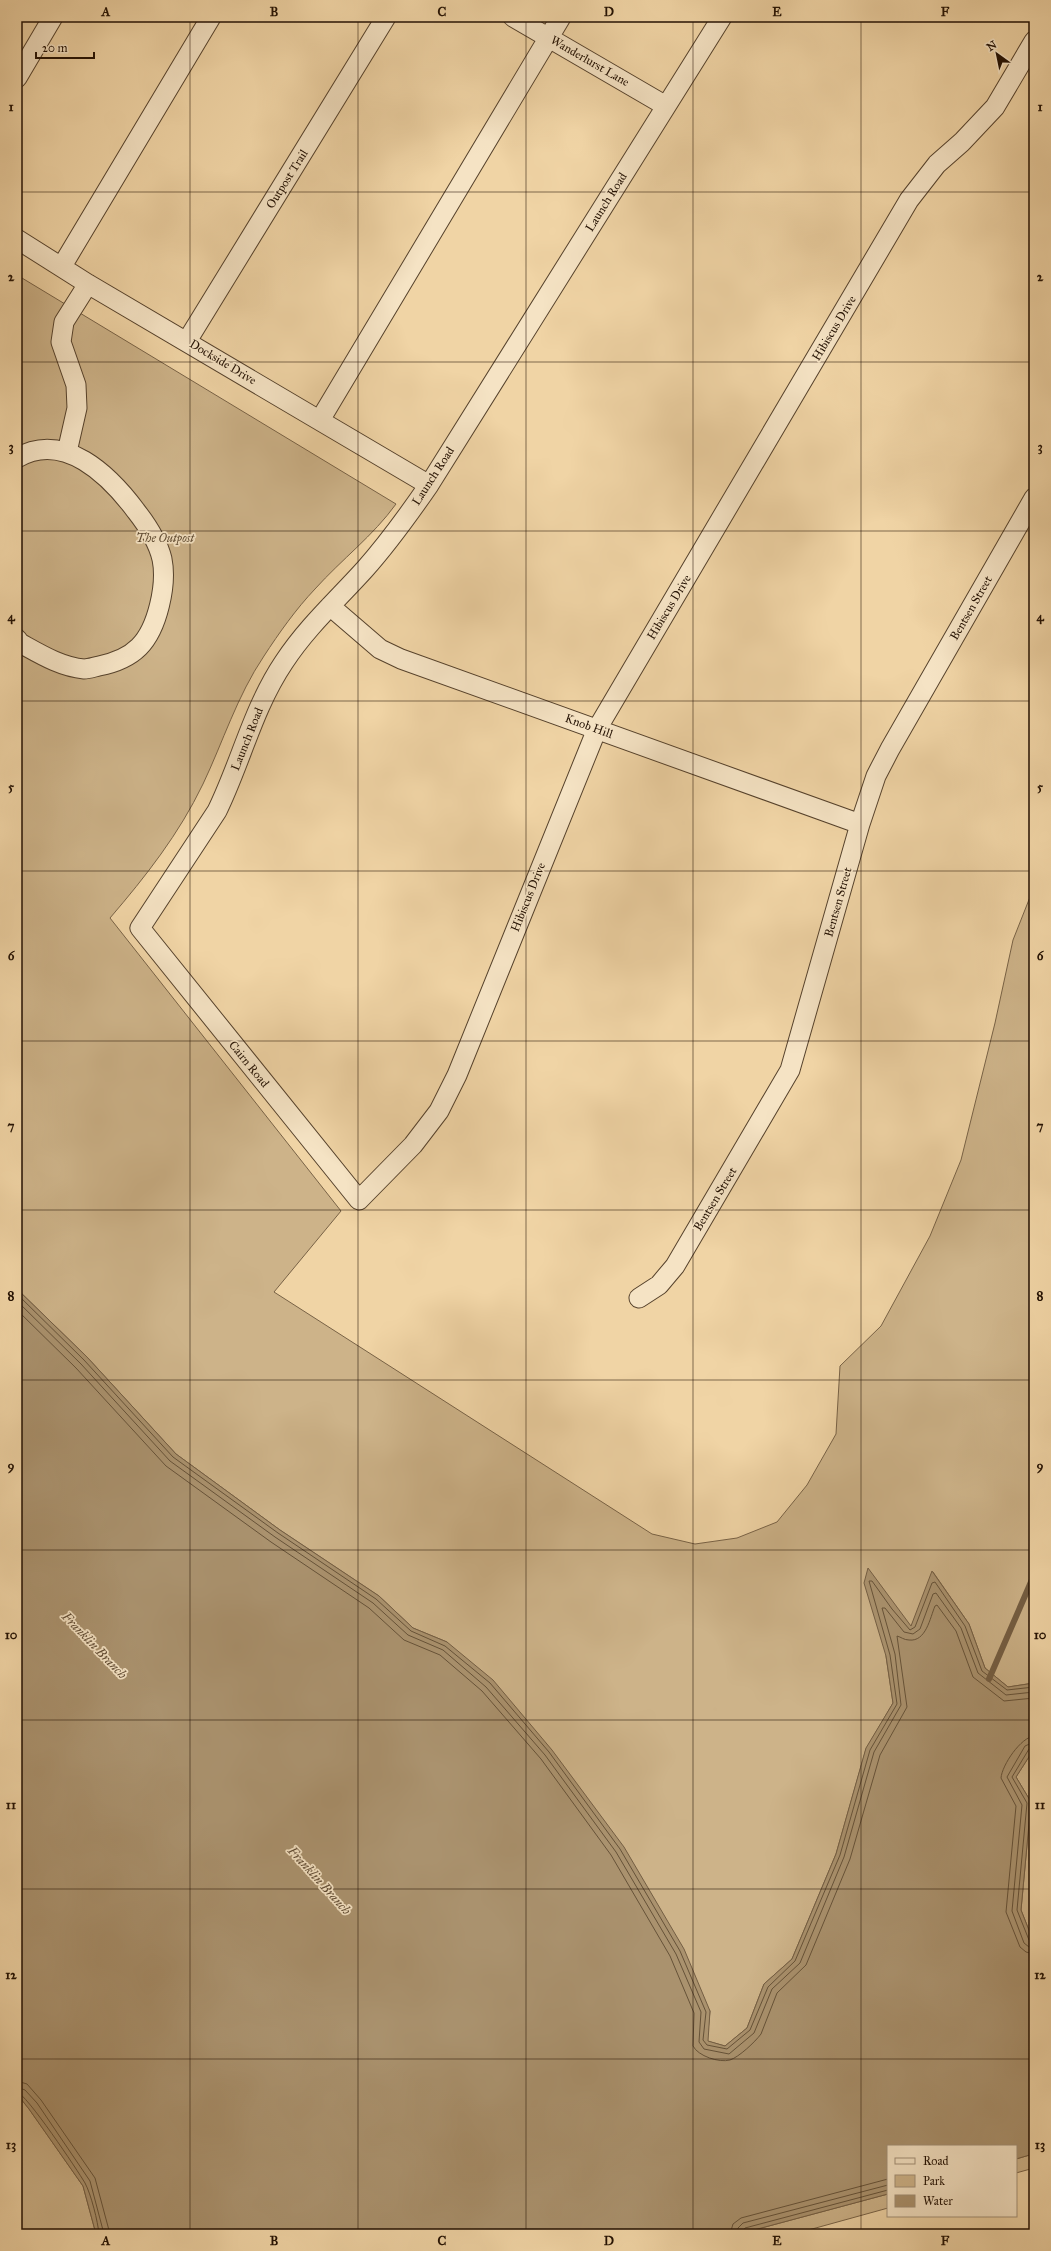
<svg xmlns="http://www.w3.org/2000/svg" width="1051" height="2251" viewBox="0 0 1051 2251" font-family="'IM FELL Great Primer',serif">
<style>
.green{fill:#cdb389;stroke:#786246}
.water{fill:#aa926e;stroke:#745e43}
.lines{fill:none;stroke-linecap:round;stroke-linejoin:round}
.shore{stroke:#665238;stroke-width:1}
.stream{stroke:#745e43;stroke-width:6}
.minor-casing{stroke:#56422c;stroke-width:21}
.minor{stroke:#f5e3c4;stroke-width:19}
.grid{fill:none;stroke:#231103;stroke-width:1;stroke-opacity:0.55}
.labels{text-anchor:middle;stroke-width:3.5;stroke-linejoin:round;paint-order:stroke}
.street-label{font-size:12px;fill:#231103;stroke:#f5e3c4}
.park-label{font-size:12px;font-style:italic;fill:#5e4a32;stroke:#f5e3c4}
.water-label{font-size:13px;font-style:italic;fill:#604b33;stroke:#f5e3c4}
.neatline{fill:none;stroke:#231103;stroke-width:1.5}
.grid-label{font-size:13px;text-anchor:middle;font-weight:bold;fill:#231103}
</style>
<rect width="100%" height="100%" fill="#f0d4a5"/>
<filter id="stains"><feTurbulence type="fractalNoise" baseFrequency=".005" numOctaves="4"/><feColorMatrix values="0 0 0 0 .2 0 0 0 0 .09 0 0 0 0 .02 0 0 0 .5 -.17"/></filter>
<radialGradient id="worn" r=".72"><stop offset=".6" stop-color="#630" stop-opacity="0"/><stop offset="1" stop-color="#630" stop-opacity=".3"/></radialGradient>
<path class="green" d="M17,275l379,229c-23,32 -54,55 -81,85 -19,20 -36,44 -51,67 -27,40 -41,86 -61,128 -24,50 -57,92 -93,134l231,293 -67,81 378,242 43,10 42,-6 40,-16 30,-37 29,-51 4,-68 41,-40 49,-90 31,-76 34,-137 18,-83 21,-53v796l-26,4 -23,-19 -16,-44 -36,-52 -22,55 -16,-20 -9,49 7,47 -27,46 -30,105 -44,105 -28,25 -17,44 -22,18 -18,-5 3,-30 -263,-369 -34,-14 -34,-32 -99,-66 -104,-76 -89,-97 -70,-68z
M1034,1749v194l-13,-33 10,-108 -15,-25z
M17,2094l12,15 54,77 13,48h-79z
M1034,2145v23l-18,5v-14l17,-5z
M888,2194v14l-94,26h-55z"/>
<path class="water" d="M17,1289l70,68 89,97 104,76 99,66 34,32 34,14 46,38 59,70 72,97 60,102 26,62 -2,30 17,5 22,-18 17,-44 28,-25 44,-105 30,-106 27,-45 -7,-47 -22,-73 4,-15 43,58 21,-55 37,53 16,44 23,19 26,-4v66l-18,28 15,25 -10,108 13,33 -1,211 -17,5v-13h-128v48l-149,40h-643l-13,-48 -54,-77 -12,-15z"/>
<g class="lines">
<path class="shore" d="M17,1294l67,66 89,97 105,76 98,66 35,32 34,15 45,37 59,69 71,97 60,102 26,61 -3,28 4,5 20,4 23,-19 18,-43 27,-26 45,-106 30,-105 27,-46 -7,-49 -21,-74h3l20,28 18,21 5,-3 17,-44 3,-1 30,44 17,45 25,19 27,-3
M17,1301l64,63 89,97 105,76 98,66 35,32 35,15 43,37 59,68 71,97 60,102 25,58 -2,30 5,7 25,5 25,-21 18,-44 28,-26 44,-106 30,-105 27,-47 -6,-51 -13,-46h3l19,24 9,2 7,-5 13,-35 3,-1 25,35 17,45 28,22 28,-3
M17,1310l59,58 90,98 105,76 98,66 35,32 36,15 42,36 59,68 70,96 59,101 24,57 -1,33c5,10 26,17 37,14 9,-3 25,-18 31,-26l16,-41 29,-28 44,-106 30,-104 27,-48 -10,-71c4,1 7,4 12,4 17,2 21,-22 26,-34l2,-1 19,26 17,46 31,24 30,-3
M1034,1736c-13,1 -32,29 -33,42l15,28 -10,106 14,35 6,5 8,2
M1034,1742l-9,4 -18,31 15,28 -10,106 12,32 5,4h5
M1034,1747l-5,2 -17,28 15,26 -10,107 12,30 5,2
M17,2081l10,3 14,16 54,78 15,56
M17,2087l8,3 12,13 53,78 14,53
M17,2092c9,1 61,79 68,91 6,11 13,39 14,51
M730,2234l3,-10 8,-6 147,-39
M736,2234l2,-6 5,-5 145,-38
M741,2234l4,-6 143,-38"/>
<path class="stream" d="M989,1679l45,-104"/>
<defs>
<path id="minor" d="M513,17l153,89
M722,17l-293,468c-20,29 -40,57 -64,84 -28,31 -58,58 -81,93 -31,46 -43,100 -67,149l-77,117 219,272 54,-55 26,-34 18,-36 140,-346 312,-529 28,-36 25,-22 33,-35 39,-66
M17,78l36,-61
M17,239l71,45 341,201
M62,266l149,-249
M187,341l199,-324
M320,420l241,-403
M67,452l10,-44 -1,-23 -15,-43 3,-20 24,-38
M17,458c47,-28 93,18 119,53 11,14 22,31 26,48 5,25 -4,69 -23,88 -11,11 -25,16 -40,19 -5,1 -10,3 -15,3 -23,-2 -44,-15 -64,-26l-3,-4
M330,606l50,43 21,10 459,165
M639,1298l20,-13 16,-19 115,-196 70,-246 16,-48 14,-27 144,-251"/>
</defs>
<use href="#minor" class="minor-casing"/>
<use href="#minor" class="minor"/>
</g>
<path class="grid" d="M190,17v2217M358,17v2217M526,17v2217M693,17v2217M861,17v2217M17,192h1017M17,362h1017M17,531h1017M17,701h1017M17,871h1017M17,1041h1017M17,1210h1017M17,1380h1017M17,1550h1017M17,1720h1017M17,1889h1017M17,2059h1017"/>
<g class="labels">
<g class="street-label">
<text transform="translate(590 61) rotate(30)" y="4">Wanderlurst Lane</text>
<text transform="translate(287 179) rotate(-58)" y="4">Outpost Trail</text>
<text transform="translate(606 202) rotate(-58)" y="4">Launch Road</text>
<text transform="translate(834 328) rotate(-59)" y="4">Hibiscus Drive</text>
<text transform="translate(223 362) rotate(31)" y="4">Dockside Drive</text>
<text transform="translate(433 476) rotate(-57)" y="4">Launch Road</text>
<text transform="translate(669 607) rotate(-59)" y="4">Hibiscus Drive</text>
<text transform="translate(971 608) rotate(-60)" y="4">Bentsen Street</text>
<text transform="translate(589 726) rotate(20)" y="4">Knob Hill</text>
<text transform="translate(247 739) rotate(-68)" y="4">Launch Road</text>
<text transform="translate(528 897) rotate(-68)" y="4">Hibiscus Drive</text>
<text transform="translate(838 902) rotate(-74)" y="4">Bentsen Street</text>
<text transform="translate(249 1064) rotate(51)" y="4">Cairn Road</text>
<text transform="translate(715 1199) rotate(-59)" y="4">Bentsen Street</text>
</g>
<g class="park-label">
<text x="165" y="542">The Outpost</text>
</g>
<g class="water-label">
<text transform="translate(95 1645) rotate(46)" y="5">Franklin Branch</text>
<text transform="translate(320 1880) rotate(48)" y="5">Franklin Branch</text>
</g>
</g>
<rect width="1051" height="2251" fill="none" stroke="#f0d4a5" stroke-width="44"/>
<rect x="887" y="2145" width="130" height="72" fill="#f5e3c4" stroke="#a18f77"/>
<rect x="895" y="2158" width="20" height="6" fill="#f5e3c4" stroke="#a18f77"/>
<text x="923" y="2165" font-size="12" fill="#231103">Road</text>
<rect x="895" y="2175" width="20" height="12" fill="#cdb389" stroke="#a18f77"/>
<text x="923" y="2185" font-size="12" fill="#231103">Park</text>
<rect x="895" y="2195" width="20" height="12" fill="#aa926e" stroke="#a18f77"/>
<text x="923" y="2205" font-size="12" fill="#231103">Water</text>
<g transform="translate(997 54) rotate(327)" stroke="#f5e3c4" stroke-width="3" paint-order="stroke">
<path d="M0-3L7 15L0 10L-7 15Z" fill="#231103"/>
<text y="-6" font-size="11" font-weight="bold" text-anchor="middle" fill="#231103">N</text>
</g>
<path d="M36 52v6h58v-6" fill="none" stroke="#231103" stroke-width="2"/>
<text x="42" y="52" font-size="12" fill="#231103" stroke="#f5e3c4" stroke-width="3" paint-order="stroke">20 m</text>
<rect x="22" y="22" width="1007" height="2207" class="neatline"/>
<g class="grid-label">
<text x="106" y="16">A</text>
<text x="274" y="16">B</text>
<text x="442" y="16">C</text>
<text x="609" y="16">D</text>
<text x="777" y="16">E</text>
<text x="945" y="16">F</text>
<text x="11" y="111">1</text>
<text x="1040" y="111">1</text>
<text x="11" y="281">2</text>
<text x="1040" y="281">2</text>
<text x="11" y="451">3</text>
<text x="1040" y="451">3</text>
<text x="11" y="621">4</text>
<text x="1040" y="621">4</text>
<text x="11" y="791">5</text>
<text x="1040" y="791">5</text>
<text x="11" y="960">6</text>
<text x="1040" y="960">6</text>
<text x="11" y="1130">7</text>
<text x="1040" y="1130">7</text>
<text x="11" y="1300">8</text>
<text x="1040" y="1300">8</text>
<text x="11" y="1470">9</text>
<text x="1040" y="1470">9</text>
<text x="11" y="1639">10</text>
<text x="1040" y="1639">10</text>
<text x="11" y="1809">11</text>
<text x="1040" y="1809">11</text>
<text x="11" y="1979">12</text>
<text x="1040" y="1979">12</text>
<text x="11" y="2149">13</text>
<text x="1040" y="2149">13</text>
<text x="106" y="2245">A</text>
<text x="274" y="2245">B</text>
<text x="442" y="2245">C</text>
<text x="609" y="2245">D</text>
<text x="777" y="2245">E</text>
<text x="945" y="2245">F</text>
</g>
<rect width="100%" height="100%" filter="url(#stains)"/>
<rect width="100%" height="100%" fill="url(#worn)"/>
</svg>
